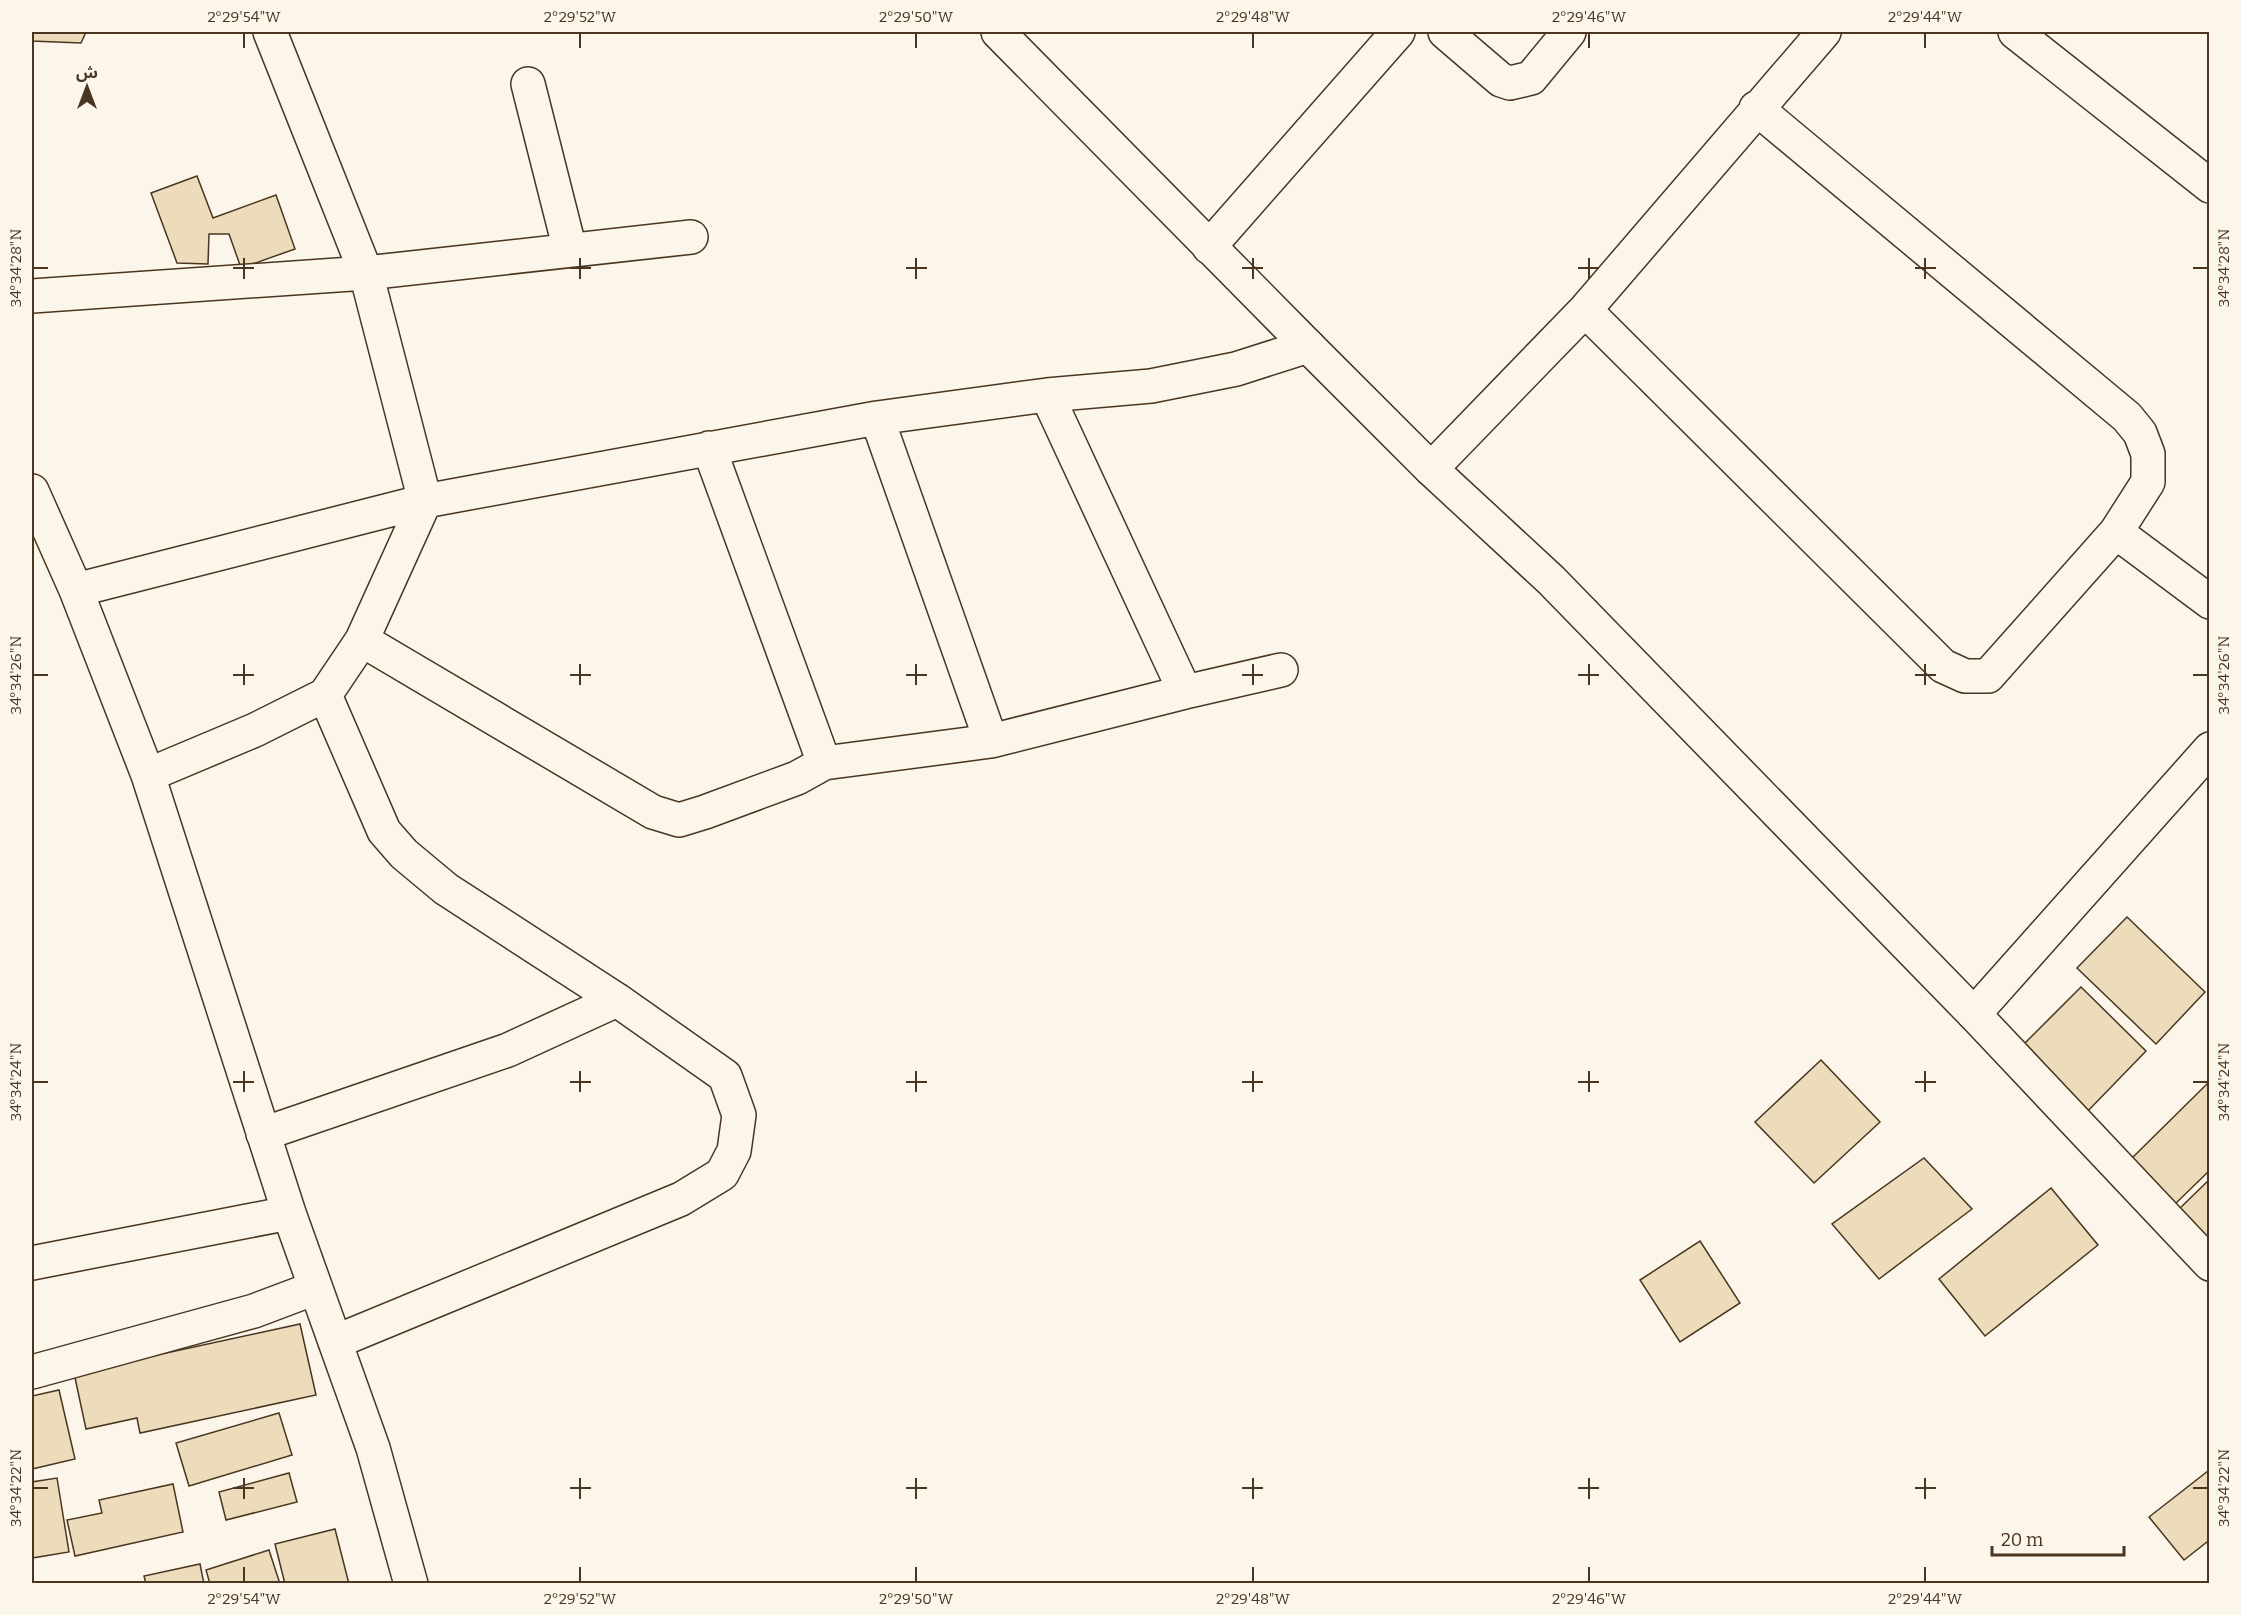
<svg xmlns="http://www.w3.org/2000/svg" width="2241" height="1615" viewBox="0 0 2241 1615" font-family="Bitter,'Noto Sans Arabic',serif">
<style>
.building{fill:#ecdcbc;stroke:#4a3520;stroke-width:1.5}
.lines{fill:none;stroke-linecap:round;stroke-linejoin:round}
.street-casing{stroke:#4a3520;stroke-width:36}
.secondary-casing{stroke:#4a3520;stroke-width:36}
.street{stroke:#fbf6e9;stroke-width:33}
.secondary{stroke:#fbf6e9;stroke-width:33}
.ticks{fill:none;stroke:#4a3520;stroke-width:2}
.neatline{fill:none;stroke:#4a3520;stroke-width:2}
.ticks-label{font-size:15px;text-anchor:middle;fill:#4a3520}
</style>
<rect width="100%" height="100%" fill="#fbf6e9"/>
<path class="building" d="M32,32h54l-5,11 -49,-2z
M197,176l16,42 63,-23 19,54 -54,19 -12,-34h-20l-1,30 -31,-1 -26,-70z
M2127,917l78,75 -49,52 -79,-76z
M2081,987l65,64 -62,64 -66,-65z
M1821,1060l59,62 -66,61 -59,-61z
M2208,1083l2,2v85l-36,35 -44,-45z
M1924,1158l48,51 -93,70 -47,-55z
M2210,1179v66l-33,-34z
M2051,1188l47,57 -113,91 -46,-57z
M1700,1241l40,62 -60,39 -40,-62z
M300,1324l16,71 -176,38 -3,-15 -51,11 -12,-56z
M59,1390l16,69 -43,10v-73z
M279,1413l13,42 -103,31 -13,-43z
M2208,1471l2,2v72l-3,-3 -23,18 -35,-43z
M289,1473l8,29 -71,18 -7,-28z
M57,1478l12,74 -37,6v-76z
M173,1484l10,48 -108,24 -8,-36 35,-7 -3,-13z
M335,1529l14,55h-64l-10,-40z
M269,1550l11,34h-70l-4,-14z
M200,1564l4,20h-58l-2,-8z"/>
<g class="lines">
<defs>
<path id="street" d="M1445,32l56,48 9,3 21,-5 38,-46
M2015,32l195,154
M528,84l42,166
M1209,247l189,-215
M32,296l334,-23 325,-36
M1585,310l358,356 22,10h23l128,-144 32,-50v-28l-8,-21 -13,-16 -371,-309
M1047,395l138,297
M877,418l114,323
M709,448l115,315
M1431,469l154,-159 239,-278
M32,491l44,99 72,185 141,438 84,235 38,136
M2116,532l94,70
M76,590l349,-89 452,-83 170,-23 104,-9 85,-17 72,-23
M362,640l291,172 26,8 26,-8 92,-34 27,-15 167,-22 194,-49 96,-22
M325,695l59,136 20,23 42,35 171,111 108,76 14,39 -5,36 -12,23 -41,25 -346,143
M148,775l107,-45 70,-35 37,-55 63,-139 -59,-228 -96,-241
M1974,1014l236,-265
M263,1134l245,-84 109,-50
M32,1263l257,-50
M32,1372l222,-61 61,-23"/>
<path id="secondary" d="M998,32l310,314 123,123 120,111 423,434 236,250"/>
</defs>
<use href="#street" class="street-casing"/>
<use href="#secondary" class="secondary-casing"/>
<use href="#street" class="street"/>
<use href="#secondary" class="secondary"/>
</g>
<path class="ticks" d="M244,33v15M580,33v15M916,33v15M1253,33v15M1589,33v15M1925,33v15M244,258v21M580,258v21M916,258v21M1253,258v21M1589,258v21M1925,258v21M33,268h15M233,268h21M570,268h21M906,268h21M1242,268h21M1578,268h21M1915,268h21M2193,268h15M244,664v21M580,664v21M916,664v21M1253,664v21M1589,664v21M1925,664v21M33,675h15M233,675h21M570,675h21M906,675h21M1242,675h21M1578,675h21M1915,675h21M2193,675h15M244,1071v21M580,1071v21M916,1071v21M1253,1071v21M1589,1071v21M1925,1071v21M33,1082h15M233,1082h21M570,1082h21M906,1082h21M1242,1082h21M1578,1082h21M1915,1082h21M2193,1082h15M244,1478v21M580,1478v21M916,1478v21M1253,1478v21M1589,1478v21M1925,1478v21M33,1488h15M233,1488h21M570,1488h21M906,1488h21M1242,1488h21M1578,1488h21M1915,1488h21M2193,1488h15M244,1567v15M580,1567v15M916,1567v15M1253,1567v15M1589,1567v15M1925,1567v15"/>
<rect width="2241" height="1615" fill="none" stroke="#fbf6e9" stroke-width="66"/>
<g transform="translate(87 87)" stroke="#fbf6e9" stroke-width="4.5" paint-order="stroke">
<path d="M0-4.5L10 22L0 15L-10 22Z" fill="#4a3520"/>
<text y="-9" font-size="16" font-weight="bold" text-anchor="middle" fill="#4a3520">ش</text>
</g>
<path d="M1992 1546v9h132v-9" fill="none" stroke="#4a3520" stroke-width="3"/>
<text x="2001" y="1546" font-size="18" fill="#4a3520" stroke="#fbf6e9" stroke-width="4.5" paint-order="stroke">20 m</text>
<rect x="33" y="33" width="2175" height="1549" class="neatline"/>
<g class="ticks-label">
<text x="244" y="22">2°29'54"W</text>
<text x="580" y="22">2°29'52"W</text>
<text x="916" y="22">2°29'50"W</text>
<text x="1253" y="22">2°29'48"W</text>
<text x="1589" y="22">2°29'46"W</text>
<text x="1925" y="22">2°29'44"W</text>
<text transform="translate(16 268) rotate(-90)" y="5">34°34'28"N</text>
<text transform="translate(2224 268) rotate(-90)" y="5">34°34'28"N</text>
<text transform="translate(16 675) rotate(-90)" y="5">34°34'26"N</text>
<text transform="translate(2224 675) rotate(-90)" y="5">34°34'26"N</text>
<text transform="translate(16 1082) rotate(-90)" y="5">34°34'24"N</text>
<text transform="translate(2224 1082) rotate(-90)" y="5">34°34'24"N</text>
<text transform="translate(16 1488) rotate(-90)" y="5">34°34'22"N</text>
<text transform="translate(2224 1488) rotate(-90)" y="5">34°34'22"N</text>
<text x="244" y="1604">2°29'54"W</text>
<text x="580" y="1604">2°29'52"W</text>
<text x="916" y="1604">2°29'50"W</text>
<text x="1253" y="1604">2°29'48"W</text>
<text x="1589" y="1604">2°29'46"W</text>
<text x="1925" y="1604">2°29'44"W</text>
</g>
</svg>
